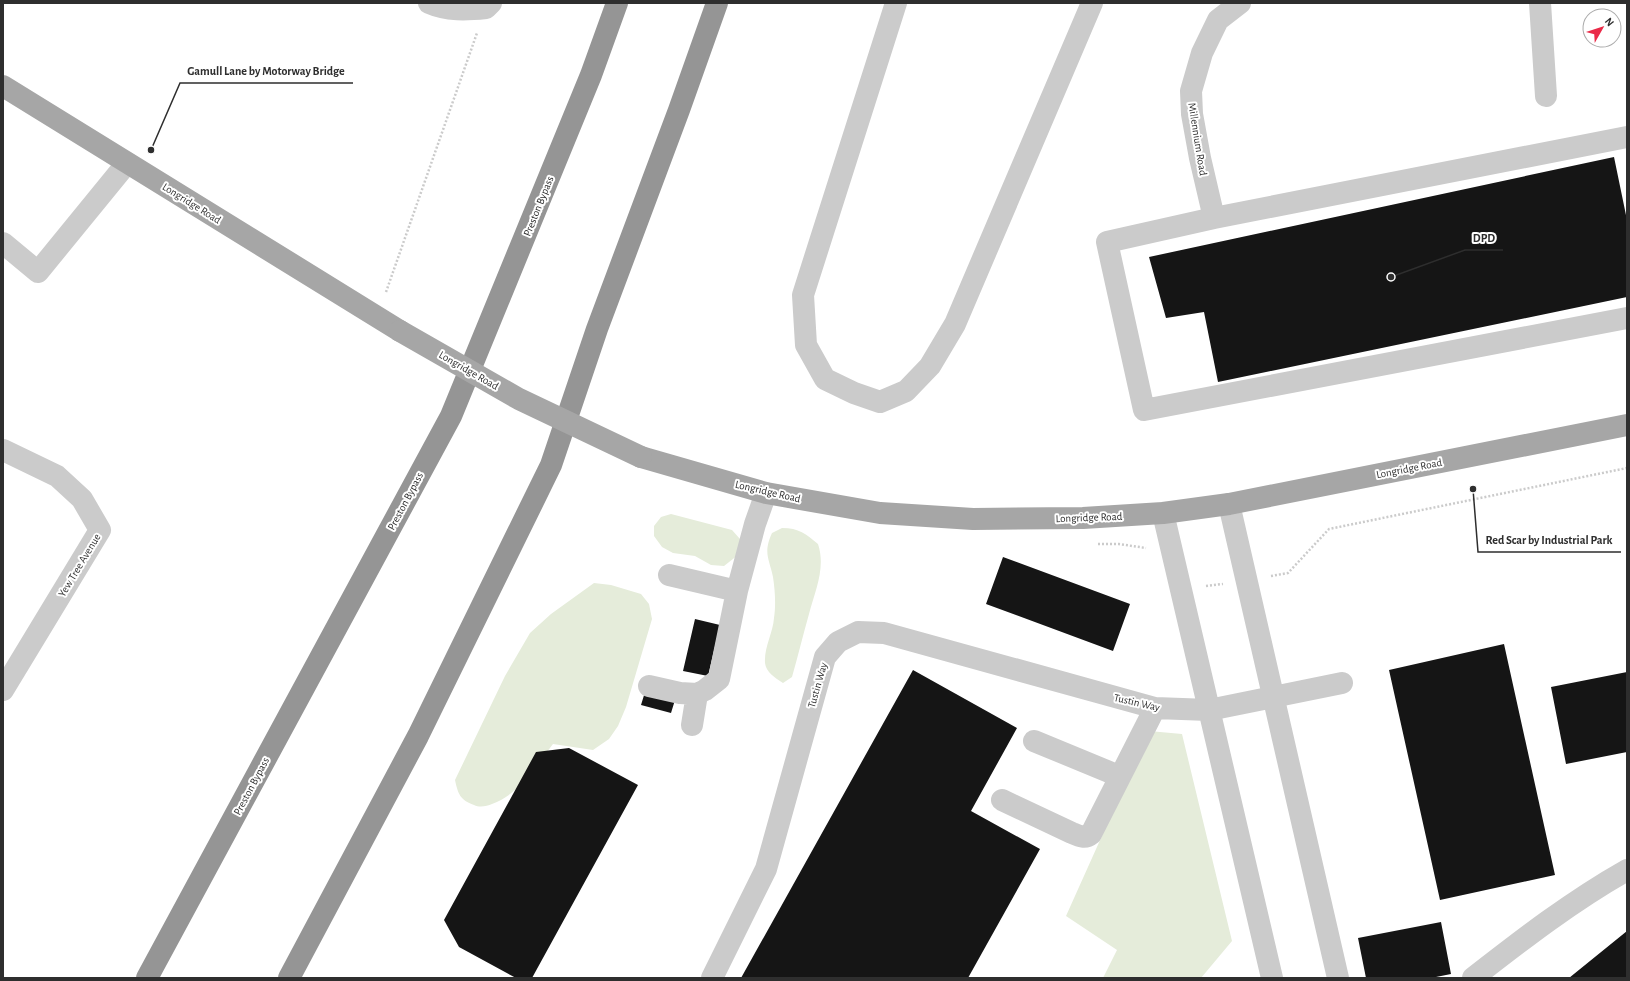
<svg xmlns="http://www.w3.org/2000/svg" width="1630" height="981" viewBox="0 0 1630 981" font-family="'Alegreya Sans',sans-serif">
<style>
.green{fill:#e5ecda}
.building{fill:#151515}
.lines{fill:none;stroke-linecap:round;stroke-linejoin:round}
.path{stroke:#cbcbcb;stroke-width:2.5;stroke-dasharray:2 2;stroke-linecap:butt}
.minor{stroke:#cbcbcb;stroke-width:22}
.major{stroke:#a6a6a6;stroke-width:22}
.highway{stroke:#959595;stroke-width:22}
.major-bridge{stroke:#a6a6a6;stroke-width:22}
.labels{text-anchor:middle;stroke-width:4;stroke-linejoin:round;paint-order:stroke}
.street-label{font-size:11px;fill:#2e2e2e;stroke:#fff}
.leader{fill:none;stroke:#2e2e2e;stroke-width:1.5}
.callout-dot{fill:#2e2e2e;stroke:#fff;stroke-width:1.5}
.callout-label{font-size:12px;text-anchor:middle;font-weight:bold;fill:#2e2e2e;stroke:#fff;stroke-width:4;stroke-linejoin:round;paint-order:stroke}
</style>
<rect width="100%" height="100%" fill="#fff"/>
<path class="green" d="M671,514l61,16 8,9 -2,16 -14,11 -13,-1 -16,-9 -22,-3 -11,-6 -8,-11v-10l7,-9z
M782,528c17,0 24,6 36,16 8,24 -3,47 -9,70 -6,21 -11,42 -17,63l-9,6c-8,-5 -17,-11 -18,-20 -1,-16 8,-30 9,-45 2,-13 1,-28 -1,-41 -4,-19 -10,-24 -1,-44z
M594,583l17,2 30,9 8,10 3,15 -26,88 -8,19 -9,13 -16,11 -40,-6c-18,23 -32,49 -61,60 -5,2 -12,4 -18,1 -14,-5 -16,-11 -19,-25l50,-104 25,-43 21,-19z
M1149,731l33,3 50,207 -31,37h-98l14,-28 -51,-34z"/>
<path class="building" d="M1614,157l13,63v77l-409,85 -14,-70 -38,6 -17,-61z
M1003,557l127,47 -17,47 -127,-47z
M695,619l25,6 -12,51 -25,-5z
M1504,644l51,231 -115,25 -51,-230z
M913,670l104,58 -46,83 69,38 -72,129h-227z
M1627,672v80l-61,12 -15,-77z
M645,692l30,8 -4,13 -30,-8z
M569,748l69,37 -106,193h-16l-57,-31 -15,-27 92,-168z
M1441,922l10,52 -20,4h-65l-8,-40z
M1627,931v47h-58z"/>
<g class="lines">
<path class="path" d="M386,292l91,-259
M1098,544h21l27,4
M1271,576l17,-3 41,-44 298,-61
M1206,586l17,-2"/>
<path class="minor" d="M429,3c18,8 38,7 57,5l5,-5
M896,3l-93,292 3,50 19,34 29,14 26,9 26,-11 24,-25 25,-42 137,-321
M1540,3l6,93
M1627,137l-413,81 -107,24 37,168 483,-92
M1214,218l-14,-60 -8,-44 -1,-23 11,-38 16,-33 22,-17
M3,243l35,29 89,-109
M3,450l54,26 25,23 18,31 -97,160
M1229,504l109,474
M1163,513l109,465
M669,575l68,16
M649,686l31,7 17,1 8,-4 14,-11 18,-88 18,-67 11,-31
M692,725l5,-31
M1034,741l85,35
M1002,800l70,33c7,3 13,6 19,1l64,-126
M712,978l54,-109 59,-212 13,-15 20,-10 26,1 271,75 54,2 133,-27
M1473,978c50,-39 99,-77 154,-108"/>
<path class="major" d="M3,86l397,245
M641,457l125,36 114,20 93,6 110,-1 80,-5 66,-9 398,-79"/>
<path class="highway" d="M147,978l304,-562 140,-341 26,-72
M289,978l129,-242 133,-271 46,-136 82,-219 38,-107"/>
<path class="major-bridge" d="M400,331l119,68 122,58"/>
</g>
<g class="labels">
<g class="street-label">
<text transform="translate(1198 139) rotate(81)" y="4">Millennium Road</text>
<text transform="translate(192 203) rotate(32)" y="4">Longridge Road</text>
<text transform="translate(538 206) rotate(-68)" y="4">Preston Bypass</text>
<text transform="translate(469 370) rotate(30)" y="4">Longridge Road</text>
<text transform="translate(1409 468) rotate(-11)" y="4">Longridge Road</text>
<text transform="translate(768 491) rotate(13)" y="4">Longridge Road</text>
<text transform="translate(405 501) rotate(-62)" y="4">Preston Bypass</text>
<text transform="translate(1089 517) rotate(-2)" y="4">Longridge Road</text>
<text transform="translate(79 565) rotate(-59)" y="4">Yew Tree Avenue</text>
<text transform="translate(817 685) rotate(-74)" y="4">Tustin Way</text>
<text transform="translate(1137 702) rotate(13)" y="4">Tustin Way</text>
<text transform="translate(251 786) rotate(-62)" y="4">Preston Bypass</text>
</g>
</g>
<path class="leader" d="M151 150L180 83H353M1391 277L1465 250H1503M1473 489L1478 552H1621"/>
<g class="callout-dot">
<circle cx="151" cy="150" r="4"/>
<circle cx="1391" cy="277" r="4"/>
<circle cx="1473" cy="489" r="4"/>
</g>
<g class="callout-label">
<text x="266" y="75">Gamull Lane by Motorway Bridge</text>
<text x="1484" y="242">DPD</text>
<text x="1549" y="544">Red Scar by Industrial Park</text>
</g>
<rect width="1630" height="981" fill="none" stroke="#2e2e2e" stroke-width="8"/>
<g transform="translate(1602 28) rotate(51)"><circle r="19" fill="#ffffff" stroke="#ababab"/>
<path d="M0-3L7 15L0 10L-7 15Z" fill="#ea2a48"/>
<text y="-6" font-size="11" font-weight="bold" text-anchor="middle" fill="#2e2e2e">N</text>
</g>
</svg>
